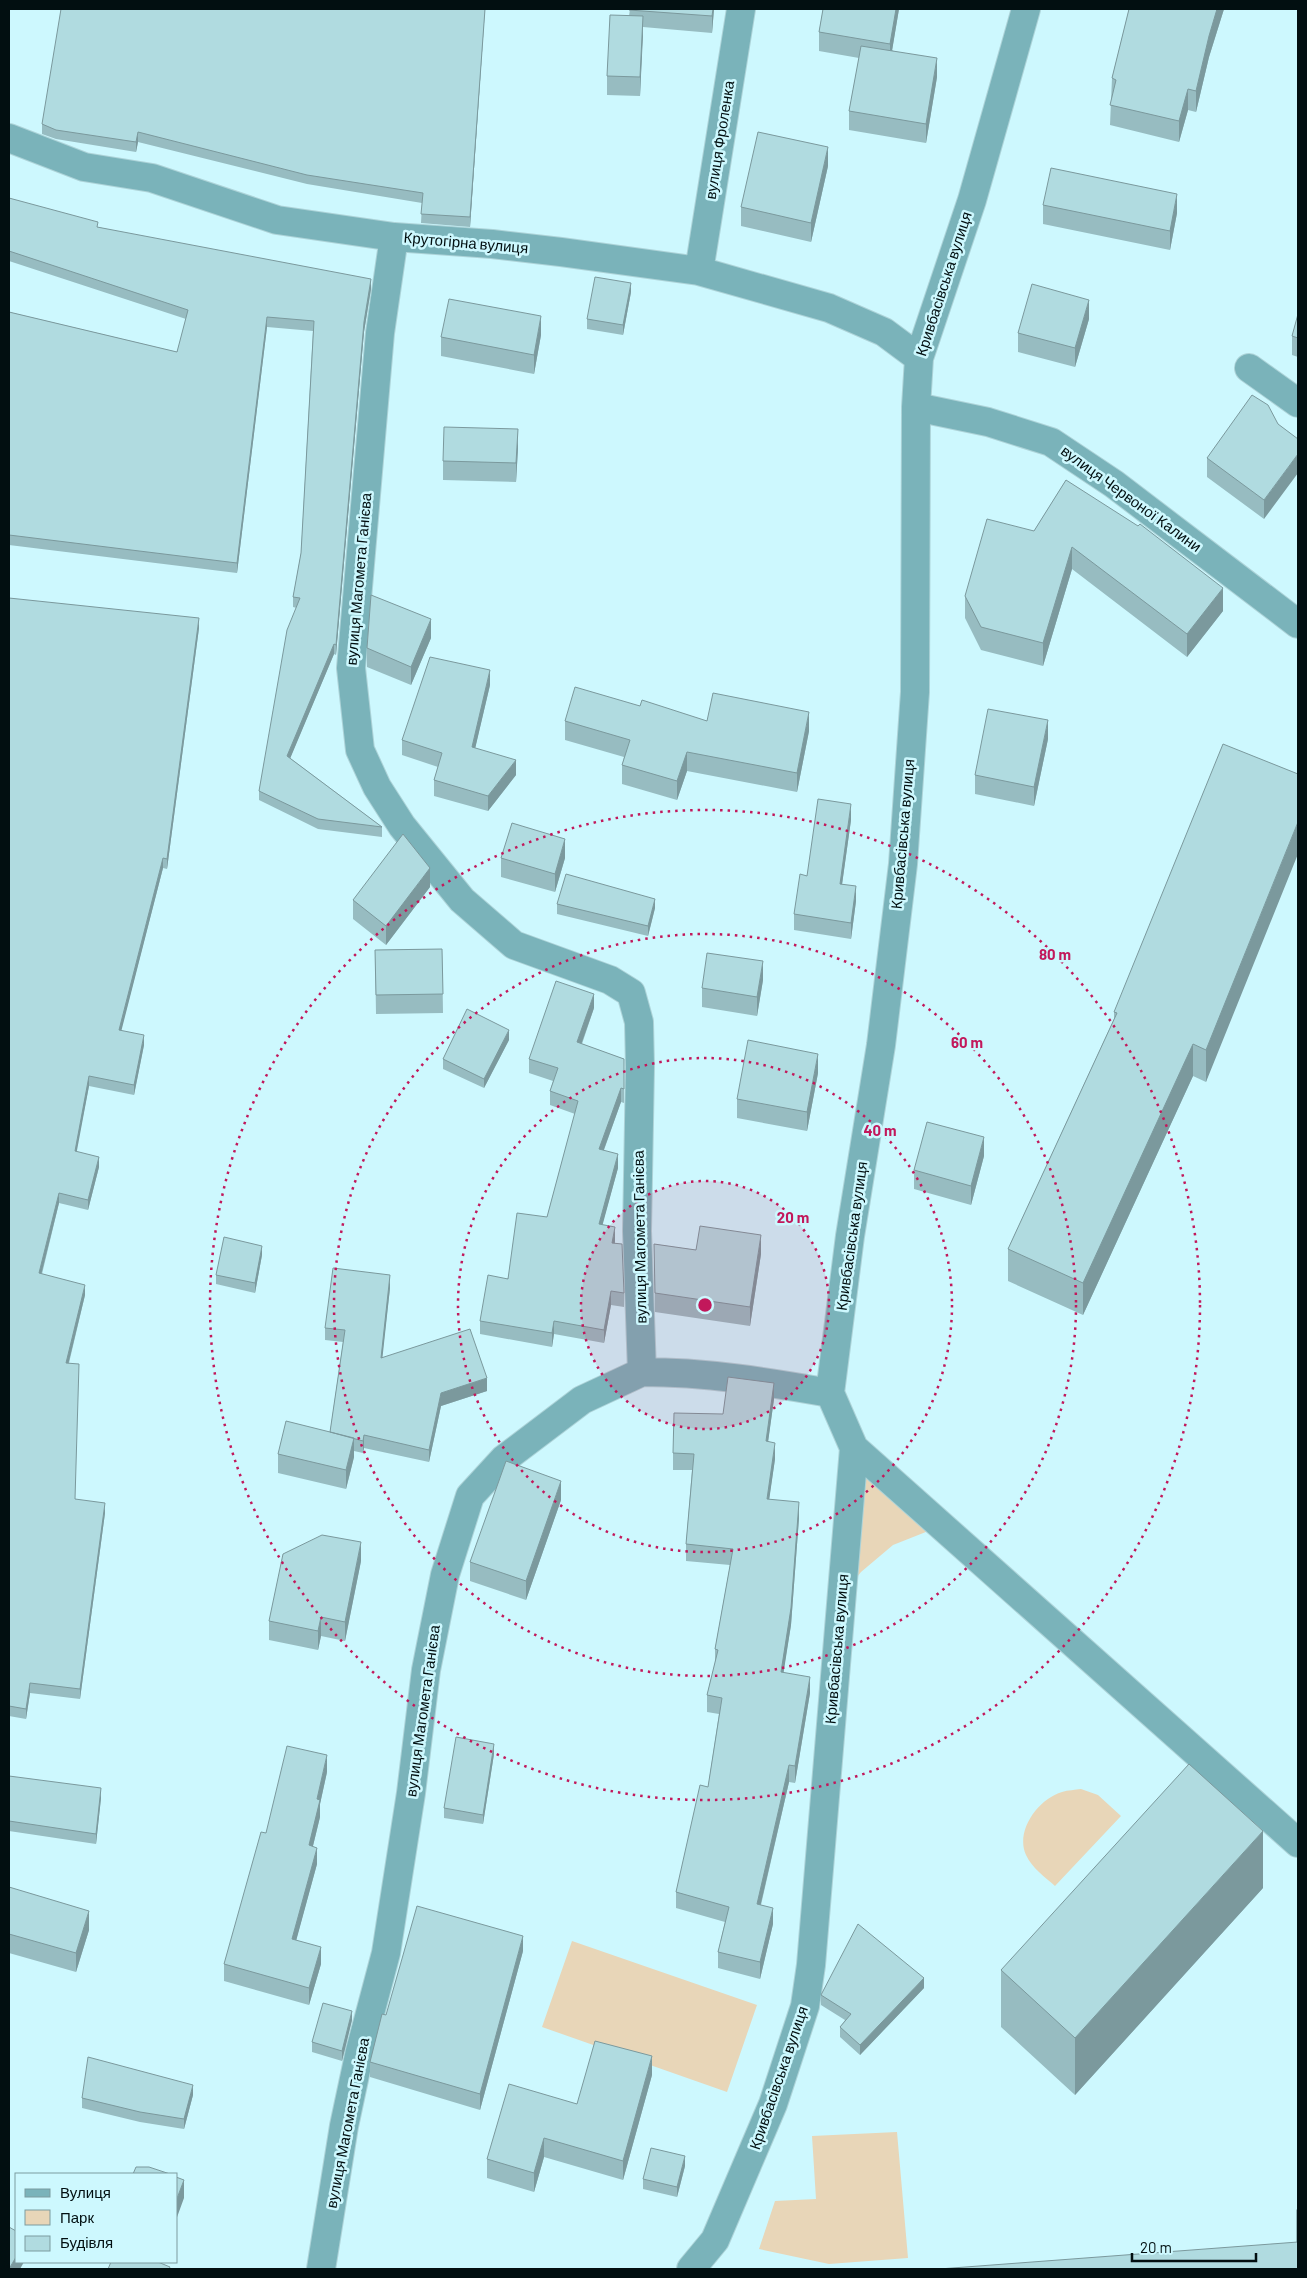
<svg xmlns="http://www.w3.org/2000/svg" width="1307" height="2278" viewBox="0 0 1307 2278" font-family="Barlow,sans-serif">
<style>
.green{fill:#e8d6b8}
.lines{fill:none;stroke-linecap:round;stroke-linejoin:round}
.minor-casing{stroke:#add3d8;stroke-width:30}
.minor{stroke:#7ab3ba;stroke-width:28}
.wall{fill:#97bcc1}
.shaded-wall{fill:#7b999d}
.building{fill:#b0dbe0;stroke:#7b999d}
.ring{fill:none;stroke:#c2185b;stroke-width:2.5;stroke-dasharray:2.5 5}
.labels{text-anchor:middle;stroke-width:5;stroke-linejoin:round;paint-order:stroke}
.street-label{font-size:15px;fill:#020f11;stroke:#cdf8fe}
.centre{fill:#c2185b;stroke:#cdf8fe;stroke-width:2.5}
.ring-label{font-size:15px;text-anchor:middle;font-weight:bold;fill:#c2185b;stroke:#cdf8fe;stroke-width:5;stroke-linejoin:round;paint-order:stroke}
</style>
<rect width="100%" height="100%" fill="#cdf8fe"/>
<path class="green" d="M854,1448l87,78 -48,19 -32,27 -19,24z
M1081,1789l17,6 23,21 -66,70c-10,-9 -23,-18 -29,-31 -11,-24 12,-56 36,-63 6,-2 13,-2 19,-3z
M572,1941l185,64 -30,87 -185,-65z
M897,2132l11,126 -79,6 -70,-15 16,-48 41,-2 -4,-63z"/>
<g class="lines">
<defs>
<path id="minor" d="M9,138l75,29 68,11 125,42 117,17 98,7 69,8 138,19 130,37 55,24 35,26
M699,271l42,-262
M1249,368l49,35
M916,407l72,15 63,20 63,42 184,140
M642,1372c64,0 126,10 188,21
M854,1448l444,395
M321,2269l23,-143 16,-75 26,-98 25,-160 15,-123 19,-95 25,-79 34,-37 78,-59 60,-28 -5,-141 3,-164 -1,-45 -8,-29 -21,-13 -96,-35 -52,-45 -60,-74 -25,-39 -17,-37 -9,-82 29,-335 14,-96
M691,2269l24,-29 58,-136 32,-98 6,-41 43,-517 -24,-55 20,-157 31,-191 22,-181 12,-172 1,-285 3,-49 53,-158 54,-191"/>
</defs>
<use href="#minor" class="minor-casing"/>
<use href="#minor" class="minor"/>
</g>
<path class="wall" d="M485,9l-15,218 -49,-4 1,-20 -115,-19 -169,-42 -2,10 -80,-13 -14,-5v-10z
M630,9h84l-2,24 -69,-6 -3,69 -33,-1v-19l22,-60z
M823,9h76l-7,41 45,27 -11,66 -77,-13v-19l10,-53 -40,-7v-19z
M1129,9h95l-15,48 -13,55 -8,-2 -9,32 -69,-17 2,-47z
M828,166l-17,76 -70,-16v-19z
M9,198l89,29 273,62 -7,43 -28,323 -2,-1 -44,104 92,69v10l-64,-8 -59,-29v-9l38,-183 -4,-1v-10l8,-44 12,-222 -46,-4 -30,246 -228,-28v-233l168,40 9,-33 -177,-58z
M1043,205l134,8 -7,37 -127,-26z
M631,292l-8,43 -36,-6v-10z
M1298,314v43l-6,-2v-19z
M1089,319l-14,48 -57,-15v-19z
M541,335l-7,39 -93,-18v-19z
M1268,405l-4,114 -57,-42v-19z
M518,448l-2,34 -73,-2v-19z
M1066,480l157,131 -36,46 -115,-88 -29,97 -62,-16 -16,-32v-22l69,-65z
M9,598l190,30 -32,241 -4,-1 -42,162 23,15 -10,50 -45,-9 -13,65 23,16 -11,43 -29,-7 -17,71 43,21 -16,68 6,136 30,14 -25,186 -50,-6 -4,26 -17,-3z
M431,638l-20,47 -44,-18v-19z
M490,685l-15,63 41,27 -28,36 -54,-15v-16l4,-13 -36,-12v-15z
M640,706l67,15 102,10 -12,61 -110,-21 -10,29 -55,-16v-19l2,-8 -59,-17v-19z
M1048,739l-14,67 -59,-12v-19z
M1298,774l-92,308 -13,-6 -110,239 -75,-34v-32l106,-230v-7z
M851,820l-9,64 14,17 -5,38 -57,-9v-16l13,-38z
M501,858h64l-10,34 -54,-15z
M430,887l-44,58 -33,-26v-19z
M557,904l98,4 -7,28 -91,-22z
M442,949l1,64 -67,1 -1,-64z
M763,980l-6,36 -55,-9v-19z
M594,1008l-12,36 42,15v44l-3,-1 -17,48 14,18 -16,57 13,16v2l9,50v14l-13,-2 -7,38 -50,-9 -2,13 -72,-13v-13l67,-104 28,-103 -25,-9v-14l3,-10 -24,-8v-14z
M509,1040l-25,48 -41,-19v-10z
M818,1073l-11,58 -70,-13v-19z
M984,1156l-13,49 -57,-16v-19z
M654,1244l42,6 65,4 -11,72 -95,-14z
M262,1255l-7,38 -39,-9v-9z
M390,1288l-8,69 105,34 -46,15 -12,56 -65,-14 -1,5 -9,-2v6l-8,32 -68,-16v-19l52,-22 13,-90 -18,-2v-12z
M774,1399l-6,42 7,18 -6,40 30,19 -8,107 -8,48 27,20 -15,90 -6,-1 -28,123 12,19 -13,55 -42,-11v-16l7,-30 -49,-14v-16l32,-105 11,-73 -12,-2v-17l8,-32v-14l15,-84 -44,-4v-17l6,-74h-19v-17l50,-39z
M561,1500l-35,100 -56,-19v-19z
M361,1561l-16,80 -24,-5 -3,14 -49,-10v-19z
M494,1754l-11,70 -39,-6v-10z
M327,1772l-7,32v13l-7,29 4,18 -21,76 25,24 -12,41 -85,-24v-17l42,-131z
M9,1776l92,22 -5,46 -87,-13z
M9,1887l80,43 -13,42 -67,-19z
M1263,1888l-188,207 -74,-68v-57z
M523,1951l-43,159 -110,-33v-15z
M924,1988l-64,67 -20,-18v-10l5,-7 -24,-15v-10z
M352,2020l-10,41 -30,-9v-10z
M652,2075l-29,105 -79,-23 -10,35 -47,-14v-19l90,-55z
M193,2095l-9,34 -44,-7 -58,-14v-10z
M685,2166l-8,31 -34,-8v-10z
M1298,2208v61l-2,-27v-32z"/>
<path class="shaded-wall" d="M485,9l-15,218v-10z
M713,9h1l-2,24v-17z
M896,9h3l-9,54v-19z
M1217,9h7l-15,48 -13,55v-21l13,-55z
M643,16v19l-3,61v-19z
M937,58v19l-11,66v-19z
M1188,89v21l-9,32v-21z
M138,132v10l-2,10v-10z
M828,147v19l-17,76v-19z
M1177,194v19l-7,37v-19z
M371,279v10l-7,43 -28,323v-10l28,-323z
M631,283v9l-8,43v-10z
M1089,300v19l-14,48v-19z
M541,316v19l-7,39v-19z
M267,317v10l-30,246v-10z
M518,429v19l-2,34v-19z
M1298,454v19l-34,46v-19z
M1072,547v22l-29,97v-23z
M1223,588v23l-36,46v-23z
M199,618v10l-32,241v-10z
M431,619v19l-20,47v-18z
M334,644v10l-47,112v-10z
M490,670v15l-18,77v-15z
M809,712v19l-12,61v-19z
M1048,720v19l-14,67v-19z
M687,752v19l-10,29v-19z
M516,760v15l-28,36v-15z
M851,804v16l-11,79v-15z
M1298,822v32l-92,228v-32z
M565,839v19l-10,34v-18z
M163,858v10l-44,172v-10z
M430,868v19l-44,58v-19z
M856,886v15l-5,38v-16z
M655,899v9l-7,28v-10z
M763,961v19l-6,36v-19z
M594,994v14l-17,48v-14z
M509,1030v10l-25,48v-9z
M144,1035v10l-10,50v-10z
M1193,1044v32l-110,239v-32z
M818,1054v19l-11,58v-19z
M89,1076v10l-14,75v-10z
M621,1088v14l-22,61v-14z
M984,1137v19l-13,49v-19z
M618,1154v14l-19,70v-14z
M99,1157v10l-11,43v-10z
M59,1193v10l-20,80v-10z
M615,1227v14l-3,16v-14z
M761,1235v19l-11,72v-19z
M262,1246v9l-7,38v-10z
M390,1275v13l-9,83v-13z
M85,1285v10l-19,78v-10z
M611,1291v14l-7,38v-13z
M554,1321v13l-2,13v-14z
M487,1378v13l-46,15 -12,56v-12l12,-57z
M774,1383v16l-8,58v-16z
M364,1435v13l-1,5v-12z
M354,1438v19l-8,32v-19z
M775,1443v16l-8,56v-16z
M561,1481v19l-35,100v-19z
M799,1502v16l-8,107 -10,64v-17z
M105,1503v10l-25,186v-10z
M361,1542v19l-16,80v-19z
M321,1617v19l-3,14v-19z
M810,1677v16l-15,90v-17z
M30,1683v10l-4,26v-10z
M494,1744v10l-11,70v-9z
M327,1755v17l-7,32v13l-11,45v-17l8,-46z
M789,1765v17l-32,138v-16z
M101,1788v10l-5,46v-10z
M1263,1831v57l-188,207v-57z
M317,1848v16l-25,92v-17z
M773,1908v16l-13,55v-17z
M89,1911v19l-13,42v-19z
M523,1936v15l-43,159v-16z
M321,1947v17l-12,41v-17z
M924,1978v10l-64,67v-10z
M352,2011v9l-10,41v-10z
M652,2056v19l-29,105v-19z
M193,2085v10l-9,34v-10z
M544,2138v19l-10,35v-19z
M685,2156v10l-8,31v-10z
M184,2180v18l-8,22v-19z
M16,2257v5h8l-4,7h-11z"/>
<path class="building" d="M61,9h424l-15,208 -49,-3 2,-21 -116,-18 -169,-43 -2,10 -80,-12 -14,-6z
M630,9h83l-1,7 -83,-6z
M823,9h73l-6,35 -71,-12z
M1129,9h88l-8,27 -13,55 -8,-2 -9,32 -69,-16 6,-25 -4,-2z
M610,15l33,1 -3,61 -33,-1z
M861,46l76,12 -11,66 -77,-13z
M758,132l70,15 -17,76 -70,-16z
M1051,168l126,26 -7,37 -127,-26z
M9,198l89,24 -1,5 274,52 -7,43 -28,323 -2,-1 -47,112 95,71 -64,-8 -59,-28 28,-161 13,-32 -7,-1 8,-44 13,-232 -47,-4 -30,246 -228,-28v-223l168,40 11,-42 -179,-59z
M595,277l36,6 -8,42 -36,-6z
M1032,284l57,16 -14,48 -57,-15z
M449,299l92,17 -7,39 -93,-18z
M1298,314v24l-6,-2z
M1252,395l16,10 10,19 20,15v15l-34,46 -57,-42z
M444,427l74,2 -2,34 -73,-2z
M1066,480l72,46 2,-2 83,64 -36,46 -115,-87 -29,96 -62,-16 -16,-31 22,-77 47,12z
M371,595l60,24 -20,48 -44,-19z
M9,598l190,20 -32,241 -4,-1 -44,172 25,5 -10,50 -45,-9 -14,75 24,6 -11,43 -29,-7 -20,80 46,12 -19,78 13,1 -4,135 30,4 -25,186 -50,-6 -4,26 -17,-3z
M430,657l60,13 -18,77 44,13 -28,36 -54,-16 8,-27 -40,-13z
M575,687l65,19 2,-6 65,21 6,-28 96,19 -12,61 -110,-21 -10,29 -55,-16 8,-25 -65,-19z
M988,709l60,11 -14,67 -59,-12z
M1223,744l75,30v48l-92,228 -13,-6 -110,239 -75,-34 109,-236 -3,-1z
M818,799l33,5 -11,80 16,2 -5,37 -57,-9 6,-40 7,2z
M512,823l53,16 -10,35 -54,-16z
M403,834l27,34 -44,58 -33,-26z
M566,874l89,25 -7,27 -91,-22z
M442,949l1,45 -67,1 -1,-45z
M707,953l56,8 -6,36 -55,-9z
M556,981l38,13 -17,48 47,17v30l-3,-1 -22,61 19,5 -19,70 16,3 -3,16 10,1 2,49 -13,-2 -7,39 -50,-9 -2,12 -72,-12 8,-46 20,4 9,-66 30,4 31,-116 -28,-10 8,-23 -29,-9z
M467,1009l42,21 -25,49 -41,-20z
M748,1040l70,14 -11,58 -70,-13z
M927,1122l57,15 -13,49 -57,-16z
M700,1226l61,9 -11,72 -95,-14 -1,-49 42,6z
M224,1237l38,9 -7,37 -39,-8z
M333,1268l57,7 -9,83 89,-29 17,49 -46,15 -12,57 -65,-15 -1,6 -33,-9 15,-102 -20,-2z
M728,1377l46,6 -8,58 9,2 -8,56 32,3 -8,106 -10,64 29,5 -15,89 -6,-1 -32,139 16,4 -13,54 -42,-10 11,-45 -53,-15 24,-107 8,2 14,-89 -15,-3 11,-45 -3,-1 18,-100 -47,-5 8,-90 -21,-1 1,-40 49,1z
M286,1421l68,17 -8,32 -68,-16z
M506,1461l55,20 -35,100 -56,-19z
M322,1535l39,7 -16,80 -24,-5 -3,14 -49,-10 14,-67z
M456,1737l38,7 -11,71 -39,-7z
M287,1746l40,9 -10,44 3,1 -11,45 8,3 -25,91 29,8 -12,41 -85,-24 37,-132 5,1z
M1189,1764l74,67 -188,207 -74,-68z
M9,1776l92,12 -5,46 -87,-13z
M9,1887l80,24 -13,42 -67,-19z
M417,1906l106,30 -43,158 -110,-32 12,-48 4,1z
M858,1924l66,54 -64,67 -20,-18 11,-13 -30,-19z
M323,2003l29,8 -10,40 -30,-9z
M595,2041l57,15 -29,105 -79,-23 -10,35 -47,-14 22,-75 68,20z
M88,2057l105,28 -9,34 -44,-7 -58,-14z
M651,2148l34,8 -8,31 -34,-8z
M136,2167h13l21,7h-37z
M176,2177l8,3 -8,21z
M9,2227l7,4v26l-7,12z
M1298,2242v27h-359z
M111,2262h47l12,5 -1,2h-61z"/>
<circle cx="705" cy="1305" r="124" fill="#c2185b" fill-opacity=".12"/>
<g class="ring">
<circle cx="705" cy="1305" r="124"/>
<circle cx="705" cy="1305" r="247"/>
<circle cx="705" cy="1305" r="371"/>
<circle cx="705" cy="1305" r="495"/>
</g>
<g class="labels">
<g class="street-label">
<text transform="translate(720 140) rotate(-81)" y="5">вулиця Фроленка</text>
<text transform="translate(466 243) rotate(5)" y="5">Крутогірна вулиця</text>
<text transform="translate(944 284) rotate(-72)" y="5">Кривбасівська вулиця</text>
<text transform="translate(1131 499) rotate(36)" y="5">вулиця Червоної Калини</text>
<text transform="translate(359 579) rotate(-85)" y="5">вулиця Магомета Ганієва</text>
<text transform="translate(903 834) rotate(-85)" y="5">Кривбасівська вулиця</text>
<text transform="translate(852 1236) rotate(-82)" y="5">Кривбасівська вулиця</text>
<text transform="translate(640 1237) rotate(-91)" y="5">вулиця Магомета Ганієва</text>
<text transform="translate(837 1649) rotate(-85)" y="5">Кривбасівська вулиця</text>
<text transform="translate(423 1711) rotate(-82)" y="5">вулиця Магомета Ганієва</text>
<text transform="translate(779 2078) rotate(-71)" y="5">Кривбасівська вулиця</text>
<text transform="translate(348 2123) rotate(-79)" y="5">вулиця Магомета Ганієва</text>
</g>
</g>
<circle cx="705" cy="1305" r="8" class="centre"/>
<g class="ring-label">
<text x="1055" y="960">80 m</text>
<text x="967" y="1048">60 m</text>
<text x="880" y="1136">40 m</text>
<text x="793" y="1223">20 m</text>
</g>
<rect width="1307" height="2278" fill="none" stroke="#020f11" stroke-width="20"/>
<rect x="15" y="2173" width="162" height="90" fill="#cdf8fe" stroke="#7c9b9f"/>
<rect x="25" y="2189" width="25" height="8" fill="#7ab3ba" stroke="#7c9b9f"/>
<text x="60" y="2198" font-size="15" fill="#020f11">Вулиця</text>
<rect x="25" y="2210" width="25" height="15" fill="#e8d6b8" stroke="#7c9b9f"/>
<text x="60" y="2223" font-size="15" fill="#020f11">Парк</text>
<rect x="25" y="2236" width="25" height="15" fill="#b0dbe0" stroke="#7c9b9f"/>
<text x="60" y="2248" font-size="15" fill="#020f11">Будівля</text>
<path d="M1132 2253v8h124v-8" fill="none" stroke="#020f11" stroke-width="2.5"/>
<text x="1140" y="2253" font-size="15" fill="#020f11" stroke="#cdf8fe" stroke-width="4" paint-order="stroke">20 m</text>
</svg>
